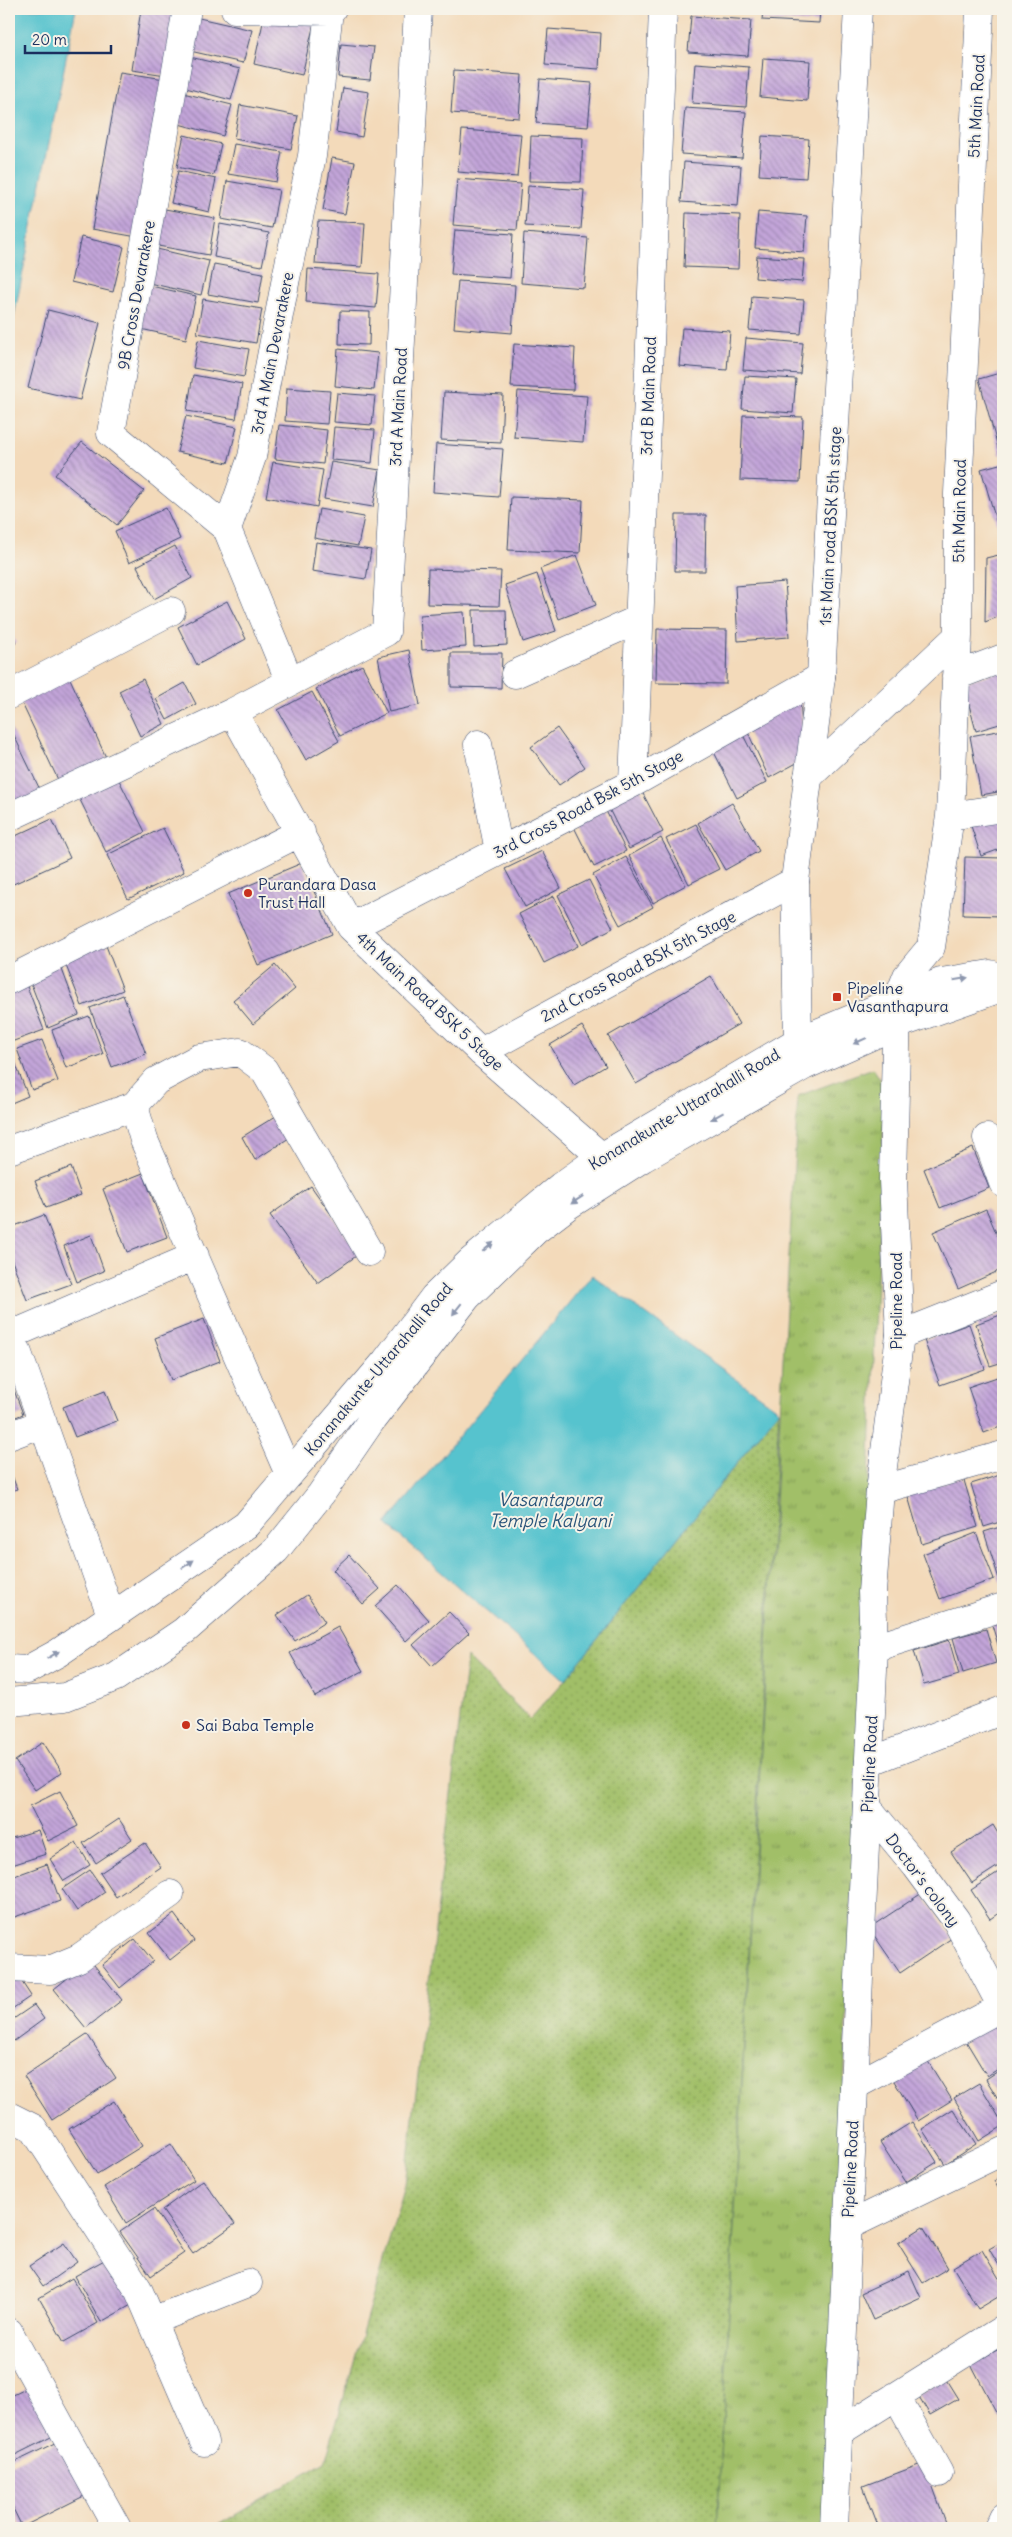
<svg xmlns="http://www.w3.org/2000/svg" width="1012" height="2537" viewBox="0 0 1012 2537" font-family="Delius,sans-serif">
<style>
.grass{fill:url(#grass-dots);stroke:#5e7762}
.park{fill:url(#park-tufts);stroke:#5e7762}
.water{fill:#56c3ce;stroke:#387996}
.building{fill:url(#building-back-hatch)}
.lines{fill:none;stroke-linecap:round;stroke-linejoin:round}
.minor-casing{stroke:#3b496c;stroke-width:29}
.tertiary-casing{stroke:#3b496c;stroke-width:29}
.secondary-casing{stroke:#3b496c;stroke-width:29}
.minor{stroke:#fff;stroke-width:28}
.tertiary{stroke:#fff;stroke-width:28}
.secondary{stroke:#fff;stroke-width:28}
.oneway{fill:#8d97ae}
.poi-dot{fill:#c8321e;stroke:#f7f3e8;stroke-width:2}
.labels{text-anchor:middle;stroke-width:4;stroke-linejoin:round;paint-order:stroke}
.street-label{font-size:16px;fill:#1b2f5e;stroke:#f7f3e8}
.poi-label{font-size:16px;fill:#1b2f5e;stroke:#f7f3e8;text-anchor:start}
.water-label{font-size:18px;font-style:italic;fill:#2a547a;stroke:#f7f3e8}
</style>
<defs>
<pattern id="grass-dots" width="8" height="8" patternUnits="userSpaceOnUse" patternTransform="scale(1.25)"><rect width="8" height="8" fill="#a1bf67"/><path d="M2 2h.1M6 6h.1" fill="none" stroke="#829c58" stroke-width="1.8" stroke-linecap="round"/></pattern>
<pattern id="park-tufts" width="24" height="20" patternUnits="userSpaceOnUse" patternTransform="scale(1.25)"><rect width="24" height="20" fill="#a1bf67"/><path d="M3 7l-1-3M5 7V3M7 7l1-3M15 17l-1-3M17 17v-4M19 17l1-3" fill="none" stroke="#829c58"/></pattern>
<pattern id="building-back-hatch" width="6" height="6" patternUnits="userSpaceOnUse" patternTransform="scale(1.25)"><rect width="6" height="6" fill="#c3a5d9"/><path d="M-1 5l2 2M0 0l6 6M5-1l2 2" fill="none" stroke="#9e87b3"/></pattern>
</defs>
<rect width="100%" height="100%" fill="#f7f3e8"/>
<filter id="ink" filterUnits="userSpaceOnUse"><feTurbulence type="fractalNoise" baseFrequency=".02" numOctaves="2"/><feDisplacementMap in="SourceGraphic" scale="10" xChannelSelector="R" yChannelSelector="G"/><feConvolveMatrix kernelMatrix="1 2 1 2 8 2 1 2 1" color-interpolation-filters="sRGB"/></filter>
<filter id="wash" filterUnits="userSpaceOnUse"><feTurbulence type="fractalNoise" baseFrequency=".0096" numOctaves="4" result="noise"/><feDisplacementMap in="SourceGraphic" scale="20" xChannelSelector="R" yChannelSelector="G"/><feGaussianBlur stdDeviation="1.12" result="paint"/><feColorMatrix in="noise" values="0 0 0 0 0 0 0 0 0 0 0 0 0 0 0 0 0 1.4 0 .05"/><feComposite in="paint" operator="in"/></filter>
<g filter="url(#wash)">
<rect width="100%" height="100%" fill="#f3daba"/>
<path class="grass" d="M779,1410l-62,1118h-504l112,-66 80,-277 62,-528 63,62 35,-39z"/>
<path class="park" d="M873,1068l12,19 -59,1441h-109l81,-1432z"/>
<path class="water" d="M9,9h67l-67,332z
M592,1275l187,135 -214,270 -179,-156z"/>
<g id="blocks">
<path class="building" d="M141,9h42l-10,67 -41,-6z
M763,9h57l-1,14 -57,-3z
M265,13l49,10 -12,52 -48,-11z
M691,16l60,4 -3,36 -60,-4z
M199,18l53,12 -9,33 -53,-12z
M548,29l53,4 -2,36 -54,-4z
M341,44l33,3 -4,33 -32,-3z
M190,57l50,12 -9,31 -49,-13z
M763,58l47,3 -3,40 -47,-4z
M695,63l54,4 -3,40 -54,-4z
M454,70l68,5 -3,43 -68,-5z
M120,72l51,8 -28,158 -51,-9z
M540,79l52,4 -4,44 -52,-4z
M343,88l26,4 -7,45 -26,-5z
M183,93l49,12 -9,31 -48,-13z
M240,105l58,11 -7,33 -57,-10z
M685,108l61,4 -4,46 -61,-4z
M462,130l59,4 -4,43 -59,-5z
M184,135l37,9 -7,31 -37,-8z
M531,136l52,2 -2,44 -52,-1z
M762,136l47,3 -3,39 -47,-3z
M234,144l48,8 -6,30 -48,-8z
M332,158l23,4 -10,52 -22,-4z
M684,162l57,4 -3,40 -57,-4z
M178,171l38,8 -7,33 -38,-9z
M457,179l64,5 -4,46 -64,-5z
M227,181l52,9 -7,38 -51,-9z
M528,186l56,4 -3,39 -56,-3z
M165,209l50,9 -6,37 -51,-9z
M758,212l49,4 -3,36 -49,-4z
M686,213l54,2 -2,54 -54,-2z
M318,221l47,2 -3,44 -47,-3z
M220,224l49,9 -7,33 -48,-9z
M455,230l58,4 -3,44 -59,-4z
M524,233l64,5 -4,50 -63,-5z
M81,237l43,10 -11,45 -42,-10z
M157,249l52,12 -8,34 -52,-12z
M757,256l47,3 -2,23 -47,-4z
M214,264l49,9 -5,30 -50,-9z
M308,269l71,5 -3,34 -70,-6z
M458,281l57,4 -3,48 -58,-5z
M146,285l50,11 -10,43 -50,-11z
M752,296l52,4 -3,34 -52,-4z
M203,299l59,10 -6,34 -59,-10z
M48,310l52,13 -20,77 -52,-12z
M340,311l30,1 -1,33 -30,-1z
M682,328l48,3 -3,39 -48,-4z
M746,338l57,5 -3,31 -57,-4z
M198,340l51,9 -5,28 -51,-9z
M514,344l61,4 -2,42 -62,-3z
M338,349l40,4 -4,37 -39,-4z
M1003,372v82l-3,1 -21,-76z
M193,375l49,9 -6,35 -49,-8z
M745,376l51,3 -3,34 -51,-4z
M287,388l43,3 -3,33 -42,-3z
M518,391l69,5 -4,46 -69,-5z
M444,392l59,3 -2,48 -60,-3z
M337,393l38,3 -3,29 -38,-3z
M743,415l60,2 -3,65 -60,-2z
M186,416l51,11 -9,36 -51,-11z
M279,425l48,5 -4,34 -48,-5z
M334,427l41,3 -3,33 -41,-3z
M82,442l62,49 -27,34 -62,-50z
M436,444l67,5 -4,48 -66,-5z
M273,462l50,8 -6,37 -51,-10z
M331,462l49,8 -7,37 -49,-8z
M1003,463v81l-22,-75z
M511,497l72,3 -3,53 -72,-3z
M166,508l14,31 -51,24 -14,-32z
M319,509l45,8 -6,29 -44,-8z
M676,515h30l-1,56h-30z
M316,542l55,8 -5,29 -54,-8z
M175,546l17,32 -38,21 -17,-33z
M1003,554v61l-18,7 1,-64z
M577,555l19,50 -37,14 -19,-50z
M428,569l73,2 -2,35 -72,-2z
M537,574l19,57 -33,11 -18,-57z
M785,582l4,55 -51,4 -3,-55z
M227,601l19,38 -49,26 -19,-38z
M473,610h33l1,35 -33,2z
M464,612l2,35 -44,3 -2,-35z
M9,627l7,16 -7,3z
M657,629l70,1 -1,54 -70,-1z
M409,650l11,55 -31,7 -11,-55z
M451,653h51l-1,35 -50,-1z
M362,665l25,48 -47,23 -24,-47z
M1003,671v52l-27,8 -13,-49z
M67,672l42,92 -48,22 -43,-91z
M143,679l21,45 -24,12 -21,-45z
M185,683l11,21 -29,16 -11,-21z
M312,692l27,49 -33,19 -28,-50z
M800,697l4,62 -35,19 -25,-54z
M9,725l34,71 -34,16z
M557,728l28,39 -26,18 -28,-38z
M1003,730v61l-22,4 -11,-59z
M742,733l25,49 -30,16 -25,-50z
M117,776l28,56 -39,20 -28,-56z
M640,788l23,44 -34,17 -22,-44z
M732,803l27,48 -34,19 -27,-47z
M605,809l21,42 -32,16 -21,-42z
M1003,816v32l-22,8 -12,-36z
M52,819l18,39 -61,28v-47z
M696,824l23,45 -30,15 -23,-45z
M163,828l21,44 -56,27 -21,-44z
M661,838l25,47 -33,18 -24,-47z
M542,851l19,37 -36,19 -20,-38z
M626,857l27,50 -33,18 -27,-50z
M965,857l38,1v58l-40,-1z
M302,863l30,71 -74,31 -30,-71z
M589,880l24,48 -31,16 -24,-49z
M554,896l24,50 -34,17 -25,-49z
M105,943l18,47 -41,16 -19,-48z
M60,964l19,51 -31,13 -20,-52z
M275,965l20,24 -42,35 -20,-24z
M711,976l28,48 -103,60 -28,-48z
M26,984l18,46 -33,12 -2,-6v-45z
M123,995l23,59 -34,13 -22,-59z
M89,1016l14,38 -37,14 -14,-38z
M582,1026l24,40 -32,19 -24,-40z
M42,1040l16,41 -26,9 -15,-41z
M11,1052l17,44 -19,8v-51z
M276,1116l13,22 -34,22 -13,-23z
M973,1148l16,40 -49,20 -16,-39z
M71,1167l10,28 -35,13 -11,-27z
M143,1173l24,64 -40,15 -24,-63z
M311,1186l48,68 -41,29 -48,-68z
M986,1209l17,40v20l-45,20 -25,-57z
M44,1215l27,69 -44,16 -18,-47v-25z
M91,1235l13,36 -27,11 -13,-36z
M1003,1314v48l-13,4 -14,-42z
M204,1319l16,42 -49,19 -16,-42z
M969,1324l16,45 -45,16 -16,-45z
M1000,1376l3,10v40l-19,7 -16,-46z
M9,1377l14,37 -14,6z
M105,1391l12,30 -42,16 -12,-30z
M9,1467l8,22 -8,3z
M1000,1475l3,11v35l-19,6 -13,-43z
M963,1477l15,50 -56,17 -15,-51z
M1003,1526v55l-3,1 -16,-50z
M976,1533l18,46 -54,20 -17,-45z
M349,1555l31,34 -17,15 -30,-34z
M398,1585l31,35 -23,21 -31,-35z
M307,1595l18,27 -30,19 -18,-26z
M449,1612l20,21 -37,33 -19,-21z
M1003,1622v36h-1l-10,-33z
M338,1627l25,44 -48,26 -25,-44z
M986,1629l10,34 -33,10 -10,-35z
M949,1640l10,35 -35,10 -10,-34z
M43,1742l19,30 -27,18 -20,-29z
M60,1791l18,35 -30,15 -18,-35z
M119,1819l13,20 -36,24 -13,-20z
M993,1825l10,17v21l-31,20 -21,-31z
M38,1830l8,24 -37,12v-27z
M76,1842l14,23 -26,16 -14,-22z
M145,1843l16,24 -45,30 -16,-24z
M47,1864l13,37 -51,18v-41z
M1003,1869v41l-13,9 -19,-29z
M90,1870l15,22 -28,19 -15,-22z
M922,1893l30,45 -52,35 -31,-45z
M174,1914l20,27 -24,19 -21,-27z
M135,1939l18,22 -33,27 -18,-23z
M90,1960l32,40 -36,28 -32,-39z
M14,1970l17,26 -22,15v-37z
M34,2005l10,14 -30,22 -5,-7v-12z
M989,2016l14,23v27l-16,10 -26,-43z
M87,2034l29,44 -64,42 -28,-44z
M924,2055l28,45 -34,21 -27,-45z
M1003,2068v39l-17,-28z
M979,2083l24,41v2l-24,15 -25,-43z
M114,2101l28,45 -45,28 -28,-45z
M953,2109l23,35 -31,20 -23,-35z
M912,2122l25,40 -31,20 -26,-40z
M171,2144l23,36 -68,43 -22,-36z
M1003,2175v21l-9,-15z
M203,2180l32,44 -42,30 -31,-44z
M154,2209l30,44 -33,23 -31,-44z
M923,2227l25,41 -25,15 -25,-40z
M1003,2241v31l-14,-23z
M64,2243l13,19 -34,24 -14,-20z
M982,2250l21,35v9l-25,15 -25,-42z
M108,2258l25,46 -32,18 -26,-46z
M909,2271l12,27 -48,22 -12,-27z
M72,2278l26,45 -34,19 -25,-44z
M1003,2347v78l-32,-61z
M945,2378l13,21 -28,16 -12,-20z
M36,2384l23,49 -50,25v-61z
M61,2440l27,54 -66,33 -13,-27v-35z
M924,2463l24,65h-69l-16,-42z"/>
</g>
</g>
<g filter="url(#ink)">
<use href="#blocks" fill-opacity="0" stroke="#3b496c" stroke-width="1"/>
<g class="lines">
<defs>
<path id="minor" d="M187,9l-76,424 116,96
M235,9l94,2 3,-2
M515,674l124,-55
M956,676l47,-18
M290,682l-63,-153 25,-72 34,-179 26,-122 17,-145
M9,695l162,-84
M233,712l118,215 130,125 138,120
M478,744l21,107
M808,777l150,-141
M633,783l30,-774
M950,816l53,-8
M9,817l224,-105 153,-80 32,-623
M351,927l282,-144 188,-106
M9,980l292,-148
M897,1001l10,-25 24,-29 19,-131 8,-180v-142l22,-485
M481,1052l314,-171
M987,1138l16,45
M9,1150l125,-44
M9,1328l102,287
M11,1335l184,-79
M900,1335l103,-41
M9,1436l34,-13
M289,1474l-145,-334 -10,-34 22,-25 43,-23 41,-6 24,18 105,182
M880,1490l123,-35
M874,1648l129,-41
M869,1762l134,-52
M867,1807l49,59 40,54 47,89
M9,1968l41,2 29,-12 91,-64
M854,2086l148,-79
M9,2116l24,12 105,161 66,153
M848,2226l155,-75
M152,2321l96,-38
M9,2332l108,196
M896,2396l43,77
M839,2432l164,-103
M998,2528l5,-11"/>
<path id="tertiary" d="M803,1064l-5,-23 -3,-160 26,-204 37,-668
M834,2528l40,-880 -2,-56 8,-102 20,-155 -7,-155 4,-178"/>
<path id="secondary" d="M9,1669l18,1 31,-17 188,-128 140,-164 48,-64 36,-35 91,-76 42,-30 195,-115 143,-59 49,-8 13,4
M9,1702l56,-5 51,-20 68,-46 92,-81 45,-56 50,-73 96,-124 68,-66 34,-26 74,-47 161,-92 92,-41 99,-35 8,-5"/>
</defs>
<use href="#minor" class="minor-casing"/>
<use href="#tertiary" class="tertiary-casing"/>
<use href="#secondary" class="secondary-casing"/>
<use href="#minor" class="minor"/>
<use href="#tertiary" class="tertiary"/>
<use href="#secondary" class="secondary"/>
</g>
<defs><path id="oneway-solid" d="M-6-.8H1V-3.2L6.5 0L1 3.2V.8H-6Z" transform="scale(1.25)"/></defs>
<g class="oneway">
<use href="#oneway-solid" transform="translate(961 979) rotate(-10)"/>
<use href="#oneway-solid" transform="translate(860 1041) rotate(156)"/>
<use href="#oneway-solid" transform="translate(717 1116) rotate(151)"/>
<use href="#oneway-solid" transform="translate(577 1200) rotate(147)"/>
<use href="#oneway-solid" transform="translate(488 1247) rotate(-40)"/>
<use href="#oneway-solid" transform="translate(457 1309) rotate(128)"/>
<use href="#oneway-solid" transform="translate(188 1564) rotate(-34)"/>
<use href="#oneway-solid" transform="translate(53 1655) rotate(-31)"/>
</g>
</g>
<g class="poi-dot">
<circle cx="248" cy="893" r="5"/>
<rect x="832" y="992" width="10" height="10" rx="2.5"/>
<circle cx="186" cy="1725" r="5"/>
</g>
<g class="labels">
<g class="street-label">
<text transform="translate(976 106) rotate(-87)" y="6">5th Main Road</text>
<text transform="translate(136 295) rotate(-80)" y="6">9B Cross Devarakere</text>
<text transform="translate(272 353) rotate(-79)" y="6">3rd A Main Devarakere</text>
<text transform="translate(648 396) rotate(-88)" y="6">3rd B Main Road</text>
<text transform="translate(398 407) rotate(-87)" y="6">3rd A Main Road</text>
<text transform="translate(959 511) rotate(-89)" y="6">5th Main Road</text>
<text transform="translate(830 526) rotate(-87)" y="6">1st Main road BSK 5th stage</text>
<text transform="translate(588 804) rotate(-28)" y="6">3rd Cross Road Bsk 5th Stage</text>
<text transform="translate(638 966) rotate(-28)" y="6">2nd Cross Road BSK 5th Stage</text>
<text transform="translate(430 1001) rotate(43)" y="6">4th Main Road BSK 5 Stage</text>
<text transform="translate(684 1109) rotate(-31)" y="6">Konanakunte-Uttarahalli Road</text>
<text transform="translate(896 1301) rotate(-90)" y="6">Pipeline Road</text>
<text transform="translate(378 1369) rotate(-50)" y="6">Konanakunte-Uttarahalli Road</text>
<text transform="translate(869 1764) rotate(-87)" y="6">Pipeline Road</text>
<text transform="translate(923 1880) rotate(53)" y="6">Doctor's colony</text>
<text transform="translate(850 2169) rotate(-87)" y="6">Pipeline Road</text>
</g>
<g class="poi-label">
<text x="258" y="890">Purandara Dasa<tspan x="258" dy="18">Trust Hall</tspan></text>
<text x="847" y="994">Pipeline<tspan x="847" dy="18">Vasanthapura</tspan></text>
<text x="196" y="1731">Sai Baba Temple</text>
</g>
<g class="water-label">
<text x="550" y="1506">Vasantapura<tspan x="550" dy="21">Temple Kalyani</tspan></text>
</g>
</g>
<rect width="1012" height="2537" fill="none" stroke="#f7f3e8" stroke-width="30"/>
<path d="M25 45v8h86v-8" fill="none" stroke="#1b2f5e" stroke-width="2.5"/>
<text x="32" y="45" font-size="15" fill="#1b2f5e" stroke="#f7f3e8" stroke-width="4" paint-order="stroke">20 m</text>
</svg>
